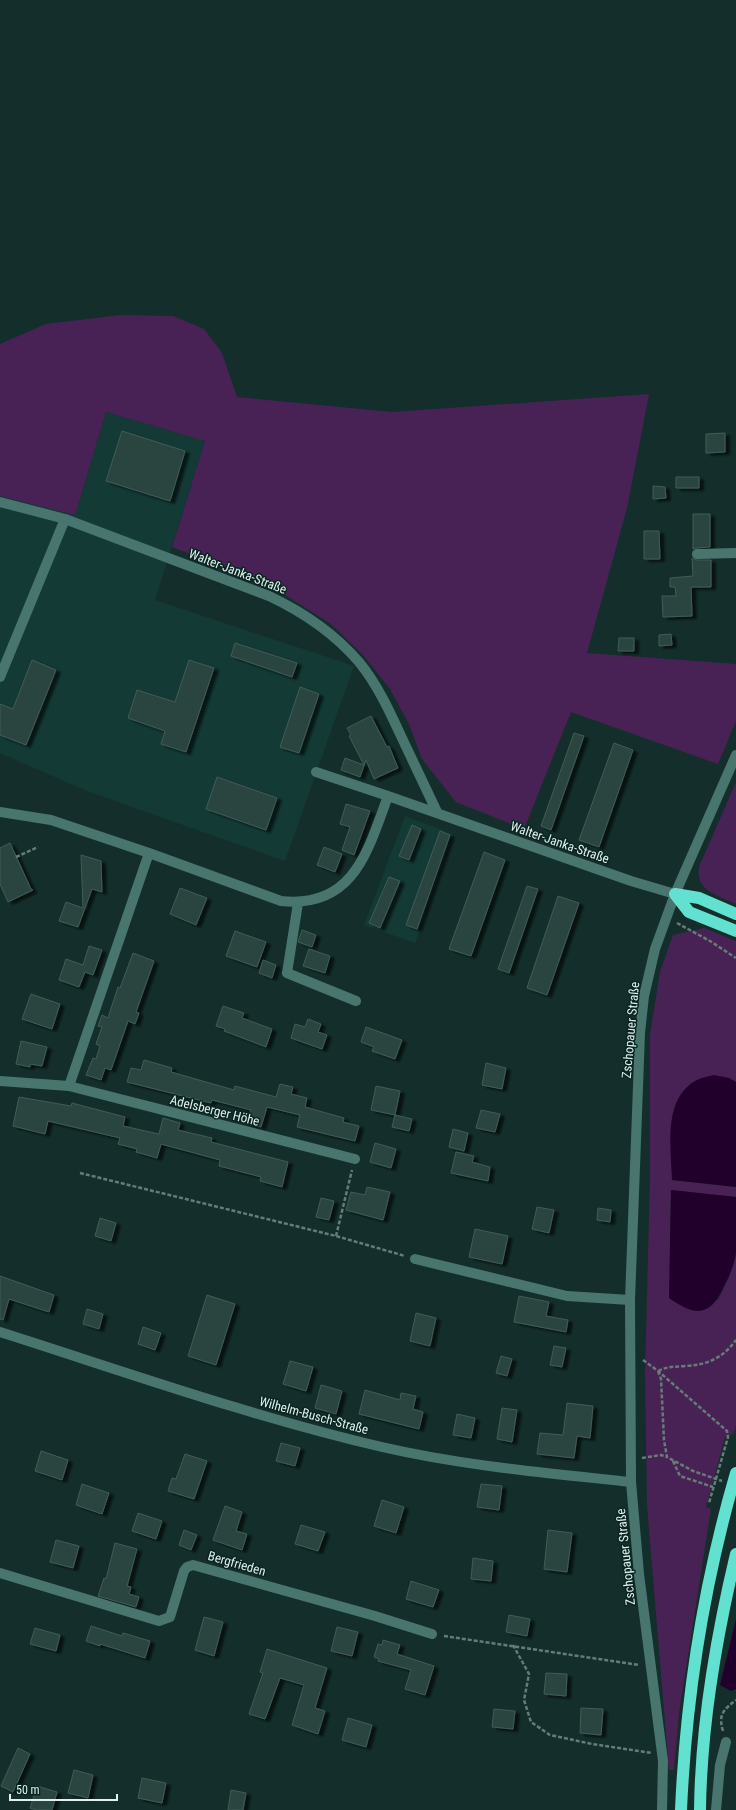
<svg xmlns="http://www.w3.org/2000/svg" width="736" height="1810" viewBox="0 0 736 1810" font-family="'Roboto Condensed',sans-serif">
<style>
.built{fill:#133a35}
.green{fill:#492255}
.water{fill:#21002b}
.building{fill:#2a4541;stroke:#405c58;filter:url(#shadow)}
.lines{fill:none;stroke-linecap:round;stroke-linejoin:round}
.path{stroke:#667c79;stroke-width:2.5;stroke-dasharray:4 2;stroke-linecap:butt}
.minor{stroke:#48766f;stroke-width:10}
.highway{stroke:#63e1d0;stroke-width:12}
.labels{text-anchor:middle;stroke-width:3;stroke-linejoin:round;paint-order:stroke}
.street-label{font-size:13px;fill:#e0f0ed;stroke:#092522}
</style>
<defs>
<filter id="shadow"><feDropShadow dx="4.5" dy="2.5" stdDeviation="1" flood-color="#0009"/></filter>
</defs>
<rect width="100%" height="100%" fill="#142f2b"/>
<path class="built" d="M106,412l99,29 -50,159 199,66 -69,195 -198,-70 -87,-38v-257l75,19z
M405,816l48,18 -38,109 -51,-18z"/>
<path class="green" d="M121,315l52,1 31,13 18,24 15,44 155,15 257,-18 -22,114 -40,145 149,11v57l-18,43 -147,-52 -47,117 -68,-27 -34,-43 -13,-35 -19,-35 -27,-34 -32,-31 -68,-43 -91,-34 33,-106 -99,-29 -31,103 -75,-19v-152l46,-20z
M736,782v122c-17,-8 -41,-13 -37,-37z
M704,928l32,13v141l-7,-4 -56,36 -2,21 1,45 64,7v10l-65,-7 -2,108 49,2 11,-23 7,-23v172l-3,8 -8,3 -19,70 5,2 -32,204 -5,57h-5l-22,-265 -2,-132 5,-194v-144l10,-63 13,-37z"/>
<path class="water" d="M714,1075l15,3 7,4v105l-64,-7c-1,-33 -10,-84 27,-101 5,-2 11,-3 15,-4z
M671,1190l65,7c0,18 0,37 0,55 -1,11 -6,23 -11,32 -14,32 -28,34 -56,14z
M736,1619v70l-5,2 -11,-6z"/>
<path class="building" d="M122,431l63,20 -15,50 -64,-20z
M725,433v19l-19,1v-19z
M676,477h23v11h-23z
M653,486l12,1 1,11 -13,1z
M693,514h17v33l-13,1 -4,1z
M644,531h15l1,28h-16z
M692,558l5,2h14v27h-20l1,29 -29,1 -1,-21h14l-1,-9h-5v-9l23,-2z
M671,634l1,11 -13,1v-11z
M619,638h15v13h-16z
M235,643l62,20 -5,14 -61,-21z
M32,660l24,10 -30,75 -26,-10v-31l13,5z
M189,660l25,8 -28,84 -25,-8 4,-13 -37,-13 9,-28 38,12z
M300,687l19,7 -20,59 -19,-6z
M371,716l16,31 2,-1 9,22 -24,11 -8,-19 -6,17 -19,-7 4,-12 19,7 -15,-29 2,-1 -4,-7z
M574,733l10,3 -33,94 -10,-4z
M614,743l19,7 -34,97 -20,-7z
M217,777l60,21 -11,32 -60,-21z
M346,804l24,7 -16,44 -12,-5 8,-23 -10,-3z
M412,825l9,4 -12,31 -10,-4z
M440,831l10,4 -33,94 -11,-4z
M10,843l21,46 2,1 -25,12 -8,-18v-36z
M324,847l18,7 -7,18 -18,-7z
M484,852l21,8 -34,96 -22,-7z
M81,855l20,6 1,31 -10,-3 -14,38 -19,-6 7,-19 17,6z
M389,877l11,4 -20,47 -11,-5z
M527,886l11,3 -29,84 -11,-4z
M180,888l27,10 -11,27 -26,-11z
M558,896l21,7 -32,92 -20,-7z
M302,930l14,5 -4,12 -14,-5z
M235,931l31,11 -9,25 -31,-11z
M89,946l13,4 -9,25 -8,-3 -6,15 -20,-7 7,-21 17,6z
M309,949l21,7 -5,17 -22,-7z
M133,953l21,8 -18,51 3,1 -4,11 -7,-3 -17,49 -6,-2 -4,12 -15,-5 7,-17 3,1 4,-13 -4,-2 6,-17 -4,-1 4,-11 6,3 10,-31 2,1z
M263,960l13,5 -4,13 -13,-5z
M31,994l29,10 -8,25 -30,-10z
M223,1006l21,7 -2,5 30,11 -6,18 -42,-16 1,-2 -9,-3z
M308,1019l13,5 -3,8 9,3 -5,14 -31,-11 4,-14 10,3z
M366,1027l36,13 -7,19 -23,-8 2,-4 -13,-5z
M21,1041l26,6 -5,19 -12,-2v3l-14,-3z
M144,1060l28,8 -1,4 63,18 1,-4 41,11 4,-13 13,3 -2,7 16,4 -2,9 39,11 -1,4 16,4 -4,15 -58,-14 3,-12 -33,-8 -6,20 -14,-4 4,-13 -39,-10 -1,3 -84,-21 4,-14 10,2z
M486,1063l20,5 -4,21 -20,-4z
M376,1086l24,5 -5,24 -24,-5z
M19,1097l52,9 1,-3 53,14 -2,9 36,8 4,-16 17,5 -2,7 34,8 -1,4 77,20 -6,25 -22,-6 1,-4 -42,-11 1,-6 -59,-16 -4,14 -21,-6 1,-3 -19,-5 2,-6 -72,-17 -3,13 -32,-8z
M481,1110l19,4 -5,18 -19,-4z
M395,1115l17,4 -3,12 -17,-4z
M453,1129l15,4 -4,18 -15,-4z
M375,1143l21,6 -5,19 -21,-6z
M456,1152l18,4 -2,6 18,5 -2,14 -37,-8z
M367,1187l23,5 -7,28 -37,-10 5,-18 14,3z
M321,1198l13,3 -5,19 -13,-3z
M537,1207l17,3 -5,23 -17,-4z
M598,1208l13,2 -1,12 -13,-2z
M100,1218l16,5 -5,18 -16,-5z
M475,1229l33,7 -6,28 -33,-7z
M0,1276l54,19 -5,17 -40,-13 -6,21 -3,-1z
M207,1295l28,9 -19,61 -28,-9z
M519,1296l30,6 -3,14 22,4 -2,12 -52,-10z
M87,1309l16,5 -4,15 -16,-5z
M416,1313l20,5 -6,28 -20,-5z
M143,1327l18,6 -6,17 -17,-6z
M554,1346l12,2 -4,19 -12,-2z
M501,1356l11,3 -5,17 -11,-3z
M290,1361l23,6 -7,24 -23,-7z
M321,1385l21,6 -6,23 -21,-6z
M365,1390l35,10 1,-7 15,3 -3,13 10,3 -4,17 -60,-15z
M567,1403l26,3 -3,32 -13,-2 -3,22 -37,-4 3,-21 23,2z
M502,1408l15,2 -5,32 -15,-3z
M457,1414l18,4 -4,20 -18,-3z
M281,1443l19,5 -5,18 -19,-5z
M41,1451l27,9 -6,20 -27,-9z
M185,1454l22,7 -13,38 -26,-8 4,-13 4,1z
M82,1484l27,9 -7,21 -26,-9z
M481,1484l21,2 -3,24 -22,-3z
M382,1500l22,7 -8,26 -22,-7z
M225,1506l17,6 -6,19 11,3 -5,16 -29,-10z
M138,1513l24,8 -6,18 -24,-8z
M301,1525l24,7 -7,19 -23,-7z
M184,1530l13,5 -6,15 -12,-5z
M548,1530l24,3 -5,39 -23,-3z
M56,1540l23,6 -6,22 -23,-6z
M115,1543l22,6 -10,37 4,1 -2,7 10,3 -3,10 -38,-11 6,-18 2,1z
M473,1558l20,3 -2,20 -20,-2z
M411,1581l28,9 -6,17 -27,-8z
M509,1615l21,4 -3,17 -21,-4z
M204,1617l19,5 -9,34 -19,-6z
M91,1626l31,10 1,-3 27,8 -5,17 -45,-14v2l-14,-5z
M337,1627l21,5 -6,24 -21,-5z
M35,1628l25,7 -4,16 -26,-7z
M383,1640l17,5 -3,9 37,12 -9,29 -20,-6 6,-19 -33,-9 1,-2 -5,-2 4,-13 4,1z
M267,1649l60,19 -12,40 10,3 -7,23 -26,-9 12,-40 -24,-7 -15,41 -16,-5 14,-41 -3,-1z
M546,1673l21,1 -1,22 -22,-2z
M581,1708l22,1 -2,26 -21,-2z
M494,1709l21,2 -2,18 -21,-2z
M348,1718l24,7 -6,22 -24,-7z
M18,1748l12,6 -17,38 -12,-6z
M74,1770l19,5 -5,23 -20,-5z
M142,1778l24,5 -4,20 -24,-5z
M37,1786l20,6 -5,18h-15l-7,-2z
M231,1790l15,3 -3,17h-15z"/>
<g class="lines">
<path class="path" d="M16,857l22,-10
M677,923l33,18 26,17
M80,1173l256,63 69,20
M336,1236l16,-66
M643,1360l15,11 69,60 1,6 -19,66
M658,1371l3,8 3,61 3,17 26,14 29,10
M658,1371c10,-5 17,-4 27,-5 22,-1 38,-8 51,-26
M642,1458l19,-3 6,2
M673,1461l7,15 33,11
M444,1636l195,29
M513,1645l16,29 -5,26 7,22 19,13 42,9 60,9
M723,1731c-5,-16 0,-21 13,-31"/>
<path class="minor" d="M0,502l65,17 204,77c34,16 65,37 90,66 18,22 30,48 42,74 12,25 24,51 36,76
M697,554l39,-1
M0,677l65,-158
M316,772l72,24
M0,812l51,8 98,33 132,48c73,8 87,-51 107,-105l243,85 44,13
M298,903l-11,70 69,28
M0,1081l69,5 286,73
M69,1086l80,-233
M415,1259l152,37 63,4
M0,1332c126,40 253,85 382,115 82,19 166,26 249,35
M0,1573l159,48 11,-4 14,-46 3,-4 6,-2 182,51 57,18
M662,1810l1,-49 -24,-187 -8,-92 -1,-182 10,-267 4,-37 11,-47 20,-55 61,-139
M716,1810l4,-45 6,-23"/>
<path class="highway" d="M675,894l14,18 47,19
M675,894l24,4 37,16
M681,1810c5,-115 23,-227 55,-337
M700,1810c1,-87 16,-172 36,-256"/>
</g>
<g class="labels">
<g class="street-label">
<text transform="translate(238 571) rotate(21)" y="5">Walter-Janka-Straße</text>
<text transform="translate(560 842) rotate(19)" y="5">Walter-Janka-Straße</text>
<text transform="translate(630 1030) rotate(-85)" y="5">Zschopauer Straße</text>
<text transform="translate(215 1110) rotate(14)" y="5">Adelsberger Höhe</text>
<text transform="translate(314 1415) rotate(15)" y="5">Wilhelm-Busch-Straße</text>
<text transform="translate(625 1557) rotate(-96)" y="5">Zschopauer Straße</text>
<text transform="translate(237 1563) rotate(16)" y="5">Bergfrieden</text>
</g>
</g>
<path d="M10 1794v6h107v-6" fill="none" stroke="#e0f0ed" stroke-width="2"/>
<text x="16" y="1794" font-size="12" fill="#e0f0ed" stroke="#092522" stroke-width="3" paint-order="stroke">50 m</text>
</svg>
